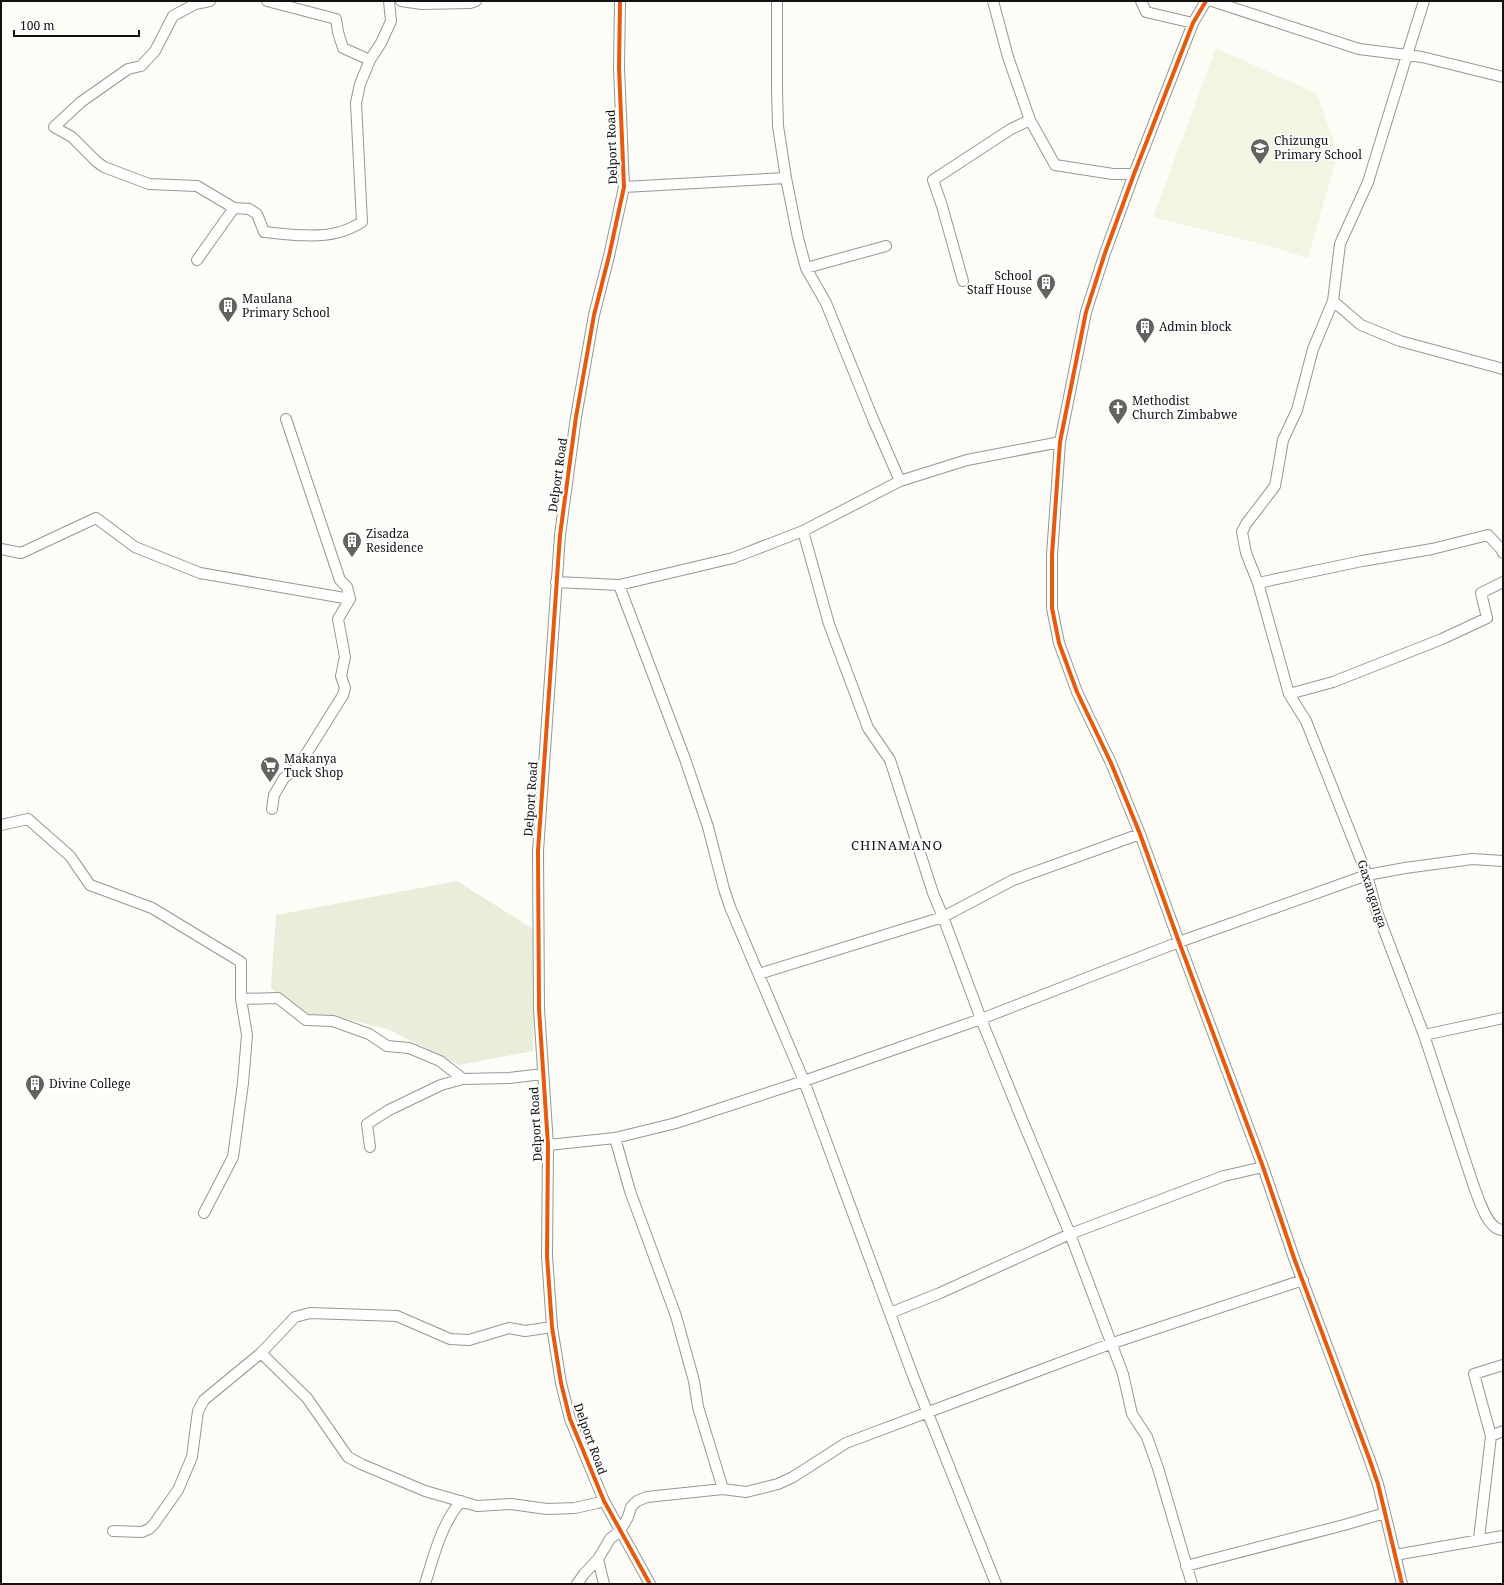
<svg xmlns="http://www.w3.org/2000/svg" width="1504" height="1585" viewBox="0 0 1504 1585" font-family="'Noto Serif',serif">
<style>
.cemetery{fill:#e9eedb}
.pitch{fill:#f0f6e1}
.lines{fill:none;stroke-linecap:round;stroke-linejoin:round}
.minor-casing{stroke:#979795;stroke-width:12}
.minor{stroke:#fffffe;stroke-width:10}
.cycleway-casing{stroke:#fff;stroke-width:6}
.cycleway{stroke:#e8590c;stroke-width:4}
.labels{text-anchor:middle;stroke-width:4;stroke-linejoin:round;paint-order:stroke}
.poi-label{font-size:12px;fill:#111;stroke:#fff;text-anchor:start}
.street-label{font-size:12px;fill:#111;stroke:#fff}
.neighbourhood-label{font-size:13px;letter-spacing:1px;fill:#111;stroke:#fff}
</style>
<rect width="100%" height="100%" fill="#fdfcf7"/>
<path class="cemetery" d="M457,881l79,50 -3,120 -74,14 -72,-36 -41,-10 -39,-4 -36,-27 5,-73z"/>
<path class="pitch" d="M1216,48l101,46 21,59 -30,105 -42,-13 -113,-28z"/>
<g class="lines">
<defs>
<path id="minor" d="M210,1l-15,3 -22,12 -18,35 -14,15 -13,3 -47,33 -27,25 18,10 25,25 7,5 45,17 48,2 37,22 15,1 8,5 7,18c22,2 51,6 72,1 9,-2 18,-6 26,-11l-6,-119 4,-19 10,-24 11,-17 10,-22 -2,-20
M267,1l69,18 2,13 5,16 27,12
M401,1l21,3 48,-1 6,-2
M620,1l-1,67 5,119 -15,69 -15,59 -18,102 -16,118 -22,316 1,158 9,136 -1,111 5,71 9,56 9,36 34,82 46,83
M777,1v89l1,36 8,52 12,60 8,30 20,35 47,116 27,62
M993,1l15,56 22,63 25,45 58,9h21
M1141,1l5,11 47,11
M1206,1l-13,22 -59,151 -29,79 -19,59 -26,130 -8,113v53l7,35 18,49 34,71 29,71 39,108 84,225 31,91 75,200 9,26 24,100
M1212,1l147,48 48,6 -39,127 -28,62 -7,57 28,24 39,16 103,28
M1424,1l-17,54 15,2 81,20
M624,187l162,-9
M197,260l37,-52
M806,268l80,-22
M963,281l-21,-75 -9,-26 78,-51 19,-9
M1333,301l-20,48 -16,61 -14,30 -8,46 -29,38 -4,8 4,21 12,30 31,111 17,27 61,154 10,37 47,123 49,149c5,13 14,46 30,46
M803,531l26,93 39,104 22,32 43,133 10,24 38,102 42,103 47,112 53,140 9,40 15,23 11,31 34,116
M1,549l20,4 75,-35 39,29 65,26 150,26
M556,582l63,3 114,-27 70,-27 97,-50 67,-21 93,-18
M1258,583l104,-22 70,-12 56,-14 14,15 1,3
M619,585l66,174 23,68 16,62 6,18 74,174 109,295 83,208
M1289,694l44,-12 109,-43 45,-21 -6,-25 22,-11
M272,809l2,-14 10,-17 14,-11 45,-72 2,-7 -4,-12 4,-19 -7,-38 12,-20 -3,-12 -7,-7 -54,-161
M1,825l27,-6 42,37 20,29 62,23 89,54v37l6,36 -4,48 -10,74 -29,56
M759,974l184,-57 70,-37 127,-46
M241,999l37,-1 28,22 27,1 36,13 18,12 22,2 31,13 23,18
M1424,1035l79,-17
M615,1138l15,53 46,125 18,65 4,26 25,82
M548,1145l67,-7 61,-15 128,-42 177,-62 198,-77 188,-67 38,-7 67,-9 31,2
M370,1147l-3,-23 22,-14 52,-25 22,-6 46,-1 34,-4
M890,1313l50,-20 130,-59 154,-58 39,-9
M261,1353l46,45 41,59 13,7 64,27 52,15 34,-2 36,5 28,-1 22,-5 7,-2
M1491,1436l-17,-62 29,-9
M113,1531l29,1 7,-3 5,-5 24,-34 14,-33 6,-46 6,-11 57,-47 34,-36 15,-4 87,3 53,23 19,1 40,-12 16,3 27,-4
M1479,1539l12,-103 12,-5
M1395,1555l108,-19
M598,1559l6,25
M1186,1566l158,-41 41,-12
M425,1584c9,-29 16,-59 36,-83
M577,1584l7,-10 14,-15 12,-20 10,-8 8,-14 3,-10 6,-6 10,-4 76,-8 23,3 32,-8 15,-7 53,-34 264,-99 193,-64"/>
</defs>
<use href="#minor" class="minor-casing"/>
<use href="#minor" class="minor"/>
<defs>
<path id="cycleway" d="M620,1l-1,67 5,119 -15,69 -15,59 -18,102 -16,118 -22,316 1,158 9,136 -1,111 5,71 9,56 9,36 34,82 46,83
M1206,1l-13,22 -59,151 -29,79 -19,59 -26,130 -8,113v53l7,35 18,49 34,71 29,71 39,108 84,225 31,91 75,200 9,26 24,100"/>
</defs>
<use href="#cycleway" class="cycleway-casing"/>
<use href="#cycleway" class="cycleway"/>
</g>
<defs>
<symbol id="school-pin" viewBox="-11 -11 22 30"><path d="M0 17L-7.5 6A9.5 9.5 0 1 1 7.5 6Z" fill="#646362" stroke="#fff"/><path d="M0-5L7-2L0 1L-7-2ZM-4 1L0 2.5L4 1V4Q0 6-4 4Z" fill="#fff"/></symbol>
<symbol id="building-pin" viewBox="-11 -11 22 30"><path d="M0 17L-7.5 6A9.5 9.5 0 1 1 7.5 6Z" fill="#646362" stroke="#fff"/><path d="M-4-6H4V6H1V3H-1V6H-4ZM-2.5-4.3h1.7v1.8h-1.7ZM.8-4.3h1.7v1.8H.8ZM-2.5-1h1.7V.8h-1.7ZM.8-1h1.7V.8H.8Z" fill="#fff"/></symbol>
<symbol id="church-pin" viewBox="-11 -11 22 30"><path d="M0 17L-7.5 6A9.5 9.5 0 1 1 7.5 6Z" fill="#646362" stroke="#fff"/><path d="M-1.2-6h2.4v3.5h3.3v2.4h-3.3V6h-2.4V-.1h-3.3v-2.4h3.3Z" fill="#fff"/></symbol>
<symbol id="supermarket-pin" viewBox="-11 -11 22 30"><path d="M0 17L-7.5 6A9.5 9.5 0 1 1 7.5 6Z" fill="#646362" stroke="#fff"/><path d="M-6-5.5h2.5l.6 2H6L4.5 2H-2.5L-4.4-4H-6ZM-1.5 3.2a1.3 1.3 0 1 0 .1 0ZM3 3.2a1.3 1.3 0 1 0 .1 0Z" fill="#fff"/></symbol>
</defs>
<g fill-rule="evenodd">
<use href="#school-pin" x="1249" y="137" width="22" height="30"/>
<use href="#building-pin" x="1035" y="272" width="22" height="30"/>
<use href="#building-pin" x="217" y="295" width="22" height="30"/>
<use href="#building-pin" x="1134" y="316" width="22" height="30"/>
<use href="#church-pin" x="1107" y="397" width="22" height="30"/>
<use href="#building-pin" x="341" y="530" width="22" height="30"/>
<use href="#supermarket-pin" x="259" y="755" width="22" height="30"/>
<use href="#building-pin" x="24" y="1073" width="22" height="30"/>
</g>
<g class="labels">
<g class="poi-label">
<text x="1274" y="145">Chizungu<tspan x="1274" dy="14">Primary School</tspan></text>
<text x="1032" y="280" text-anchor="end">School<tspan x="1032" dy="14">Staff House</tspan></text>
<text x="242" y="303">Maulana<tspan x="242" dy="14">Primary School</tspan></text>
<text x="1159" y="331">Admin block</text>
<text x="1132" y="405">Methodist<tspan x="1132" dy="14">Church Zimbabwe</tspan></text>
<text x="366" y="538">Zisadza<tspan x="366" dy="14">Residence</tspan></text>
<text x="284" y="763">Makanya<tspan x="284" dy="14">Tuck Shop</tspan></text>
<text x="49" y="1088">Divine College</text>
</g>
<g class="street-label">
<text transform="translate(612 147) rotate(-92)" y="4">Delport Road</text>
<text transform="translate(558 475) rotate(-82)" y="4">Delport Road</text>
<text transform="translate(531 799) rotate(-86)" y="4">Delport Road</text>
<text transform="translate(1372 894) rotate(72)" y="4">Gaxanganga</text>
<text transform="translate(536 1124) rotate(-93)" y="4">Delport Road</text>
<text transform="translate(590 1439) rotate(70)" y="4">Delport Road</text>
</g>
<g class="neighbourhood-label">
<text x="897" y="850">CHINAMANO</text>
</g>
</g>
<rect width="1504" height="1585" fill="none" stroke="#111111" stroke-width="4"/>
<path d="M14 30v6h125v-6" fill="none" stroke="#111111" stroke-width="2"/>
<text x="20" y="30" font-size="12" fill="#111111" stroke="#ffffff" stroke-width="3" paint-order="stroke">100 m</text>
</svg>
